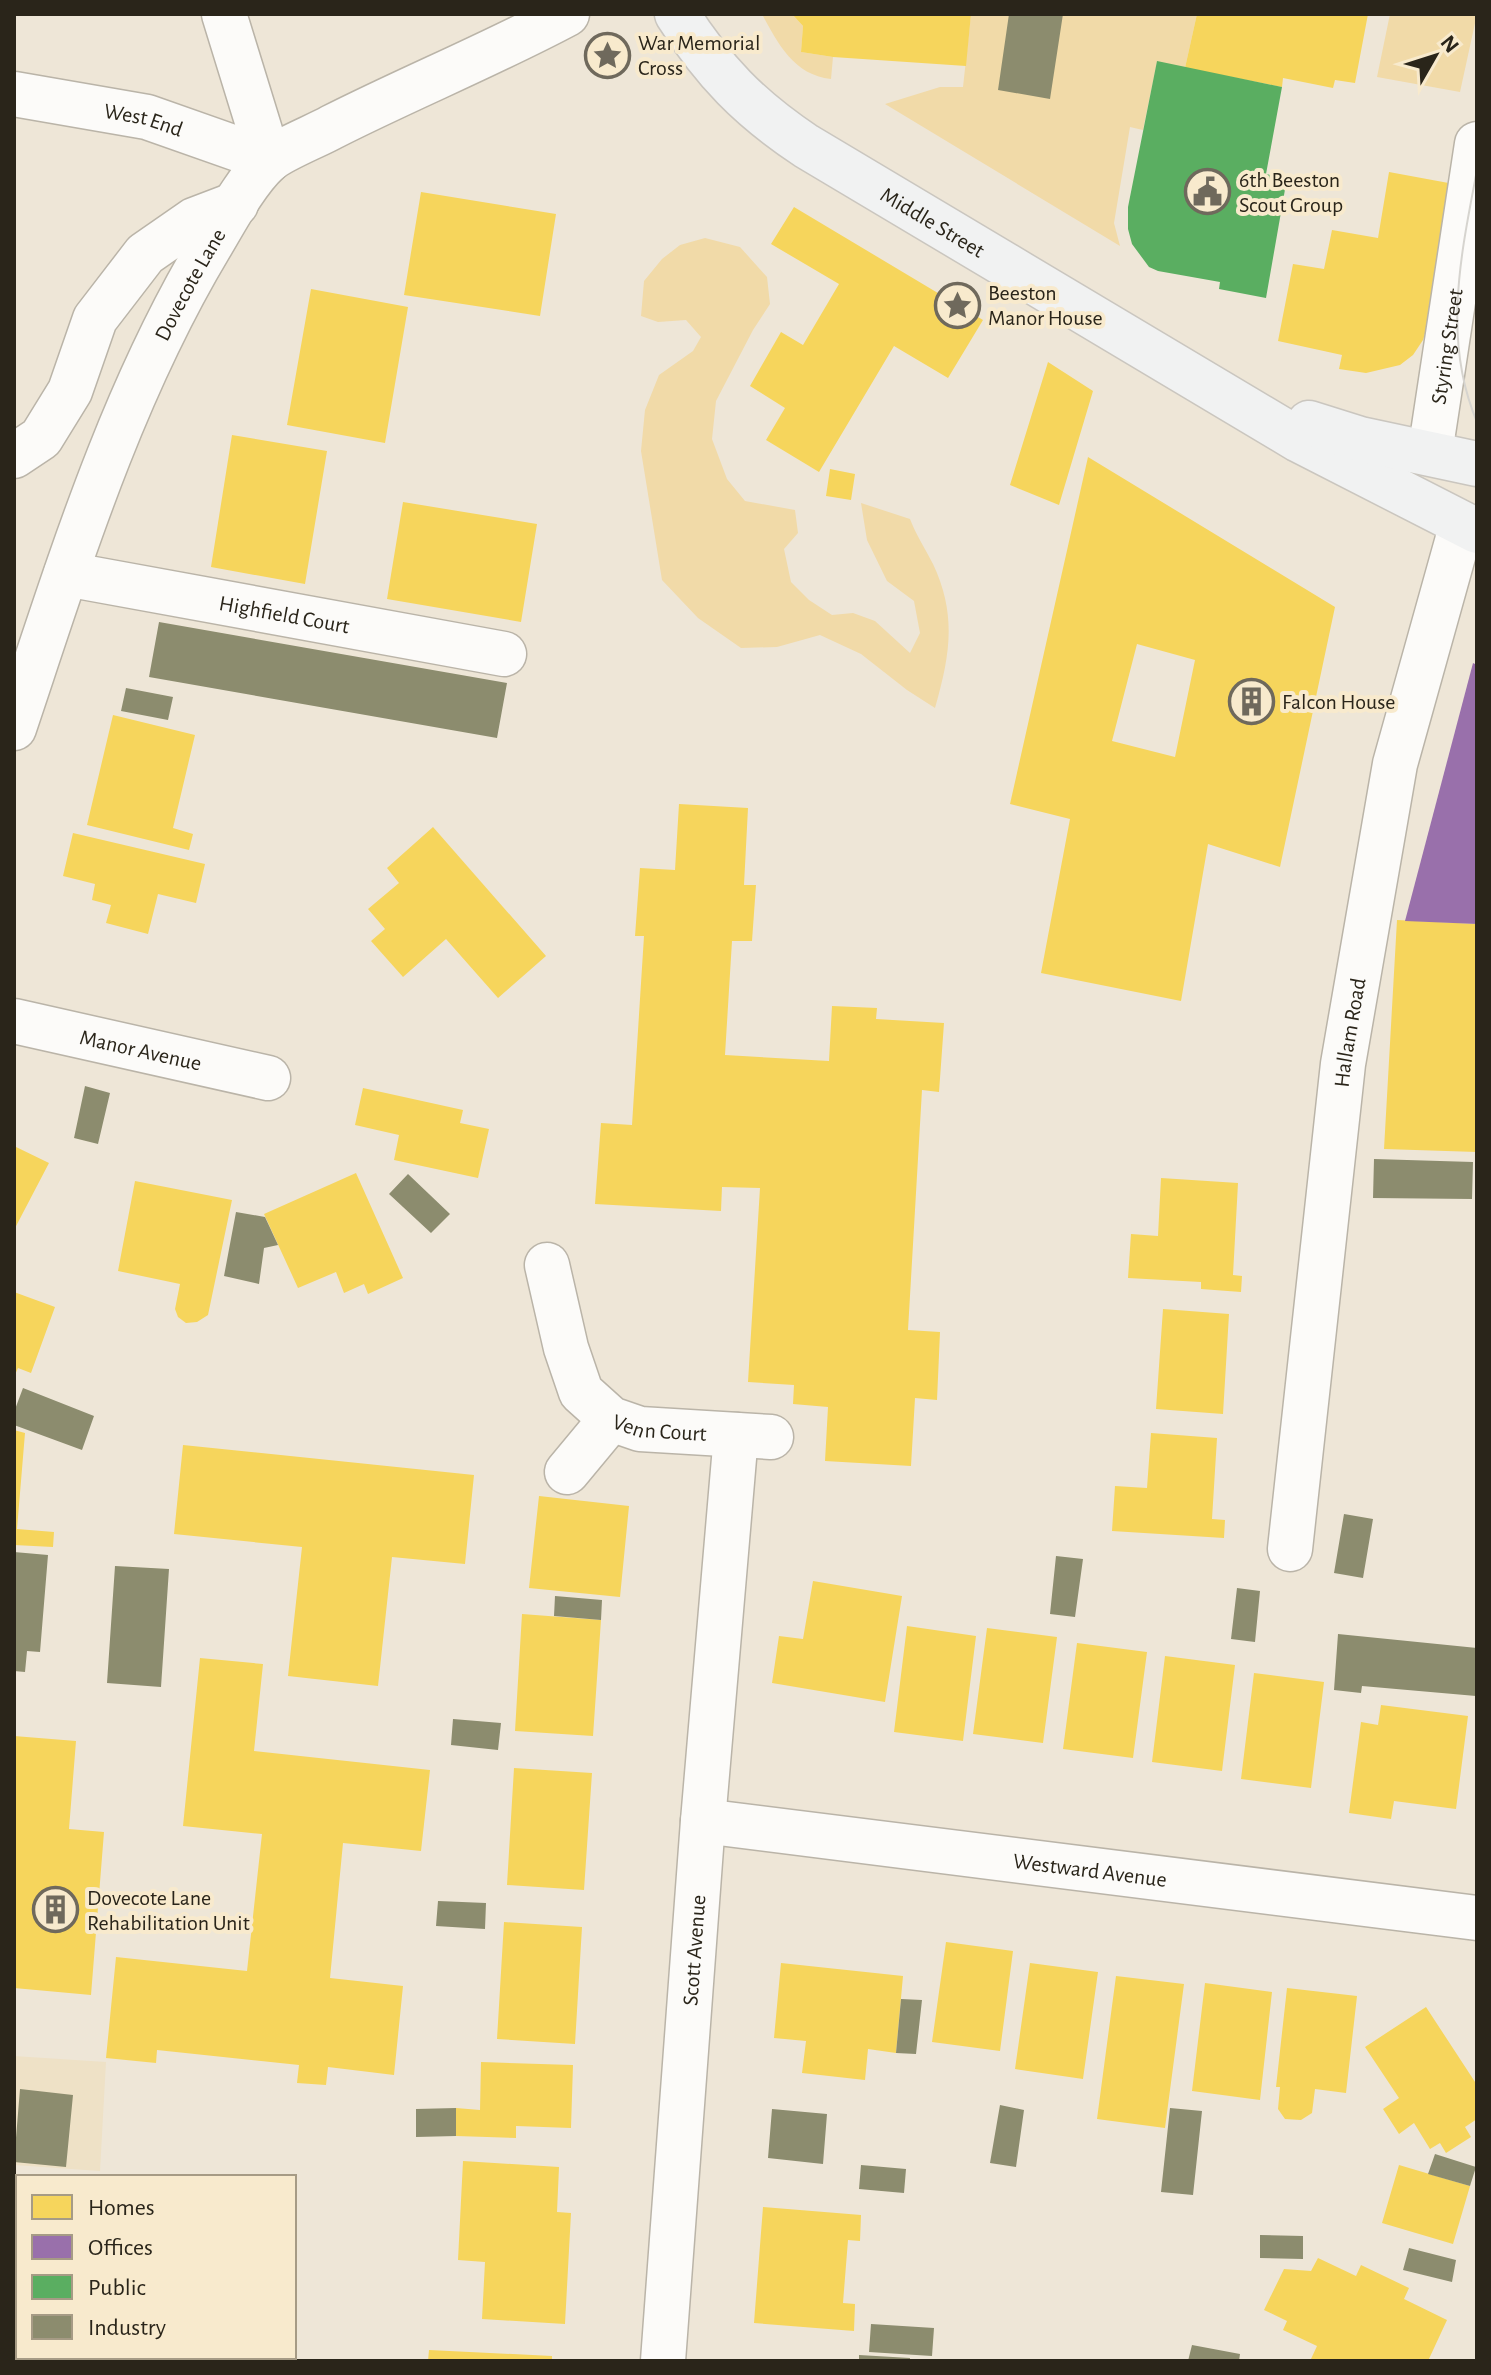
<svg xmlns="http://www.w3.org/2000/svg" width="1491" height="2375" viewBox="0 0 1491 2375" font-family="'Alegreya Sans',sans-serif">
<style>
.built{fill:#eee1c6}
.green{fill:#f1daa8}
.homes{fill:#f6d55c;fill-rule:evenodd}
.offices{fill:#9970ab}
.public{fill:#5aae61}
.industry{fill:#8c8c6e}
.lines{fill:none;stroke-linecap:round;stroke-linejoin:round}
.minor-casing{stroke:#bab4a8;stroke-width:47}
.major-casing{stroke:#cac6bf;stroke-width:47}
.minor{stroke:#fcfbf9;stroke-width:44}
.major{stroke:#f1f2f2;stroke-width:44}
.tram{stroke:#d6d4cf;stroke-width:2}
.labels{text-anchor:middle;stroke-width:8;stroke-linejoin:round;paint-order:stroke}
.poi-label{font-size:22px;fill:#2a251a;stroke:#f8eacd;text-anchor:start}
.street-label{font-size:22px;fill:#2a251a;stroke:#f8eacd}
</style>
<rect width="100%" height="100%" fill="#eee6d7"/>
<path class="built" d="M14,2056l92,6 -6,109 -86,-6z"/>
<path class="green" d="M762,14h30l11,12 -2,26 32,5 -2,22c-37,-4 -53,-35 -69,-65z
M971,14h226l-12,54 -28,-6 -14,68 -13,-3 -16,96 6,23 -235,-142 55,-17h23z
M1390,14h87l-17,78 -83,-15z
M705,238l35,9 27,30 3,27 -17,26 -37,71 -4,38 15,40 18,22 50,9 3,23 -14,16 7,33 18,18 23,15 21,-2 22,8 35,32 10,-20 -6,-32 -27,-20 -20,-41 -6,-37 49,16c6,16 15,29 23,45 24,51 17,91 2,144l-28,-18 -46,-36 -41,-19 -43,12 -36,1 -43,-30 -36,-38 -21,-129 4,-41 14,-35 34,-24 8,-14 -15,-17 -28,2 -17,-6 3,-35 18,-22 18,-14z"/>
<path class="homes" d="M792,14h179l-5,52 -133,-9 -32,-5 2,-26z
M1197,14h171l-13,69 -20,-3 -2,8 -50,-10 -1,9 -97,-19z
M1389,172l65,12 -24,134 -7,22 -10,15 -13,10 -34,8 -27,-4 3,-14 -64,-14 15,-77 31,5 8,-39 46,8z
M421,192l135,22 -16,102 -136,-21z
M794,207l189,113 -35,58 -54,-32 -75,126 -53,-32 19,-32 -35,-22 31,-54 22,13 36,-61 -68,-40z
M311,289l97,18 -23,136 -98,-18z
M1048,362l45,29 -34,114 -49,-20z
M232,435l95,16 -22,133 -94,-17z
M1088,457l247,150 -55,260 -72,-23 -27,157 -140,-28 29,-154 -60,-15zM1137,644l58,16 -20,97 -63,-16z
M830,469l25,5 -4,26 -25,-4z
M403,502l134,22 -16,98 -134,-23z
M113,715l82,20 -22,93 20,6 -4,16 -102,-25z
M679,804l69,4 -4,77h12l-4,56h-20l-7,114 104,6 3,-55 45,2 -1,11 68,4 -5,69 -17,-2 -14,240 32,2 -3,68 -22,-2 -4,68 -86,-5 3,-54 -35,-3 1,-19 -46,-3 12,-194 -38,-1 -1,24 -126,-7 6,-81 31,2 12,-189h-9l5,-68 35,2z
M433,827l113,129 -48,42 -52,-59 -43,38 -32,-36 14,-12 -17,-20 31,-26 -12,-15z
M73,833l132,31 -9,39 -38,-9 -10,40 -42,-11 5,-18 -19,-5 3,-16 -32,-8z
M1397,920l80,4v228l-93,-3z
M363,1088l100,22 -3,13 29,6 -11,49 -84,-18 5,-25 -44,-10z
M14,1146l35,17 -35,67z
M356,1173l47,105 -35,16 -4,-10 -20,9 -8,-21 -38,16 -34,-74z
M1161,1178l77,5 -5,92 9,1 -1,16 -40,-3v-7l-73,-4 3,-44 27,2z
M135,1181l97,19 -24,115 -11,7 -11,1 -8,-6 -3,-8 5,-25 -62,-13z
M14,1292l41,15 -24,66 -13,-5 -4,9z
M1163,1309l66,5 -6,100 -67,-5z
M14,1430l11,3 -8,96 37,3 -1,15 -39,-2z
M1151,1433l66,5 -5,81 13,1 -1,18 -112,-7 3,-45 32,2z
M183,1445l291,30 -9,89 -73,-7 -14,129 -90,-10 14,-129 -128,-13z
M539,1496l90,10 -9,91 -91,-9z
M813,1581l89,15 -17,106 -113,-19 7,-47 24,3z
M522,1614l79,6 -8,116 -78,-5z
M907,1626l69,10 -13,105 -69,-9z
M987,1628l70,9 -14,106 -70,-9z
M1077,1643l70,9 -14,106 -70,-9z
M1165,1656l70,9 -13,106 -70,-9z
M200,1658l63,6 -9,87 176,19 -9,81 -78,-8 -13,135 73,8 -9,89 -66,-8 -2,18 -29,-2 2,-18 -142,-15 -1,13 -50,-5 10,-101 131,14 15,-137 -79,-8z
M1254,1673l70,9 -13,106 -70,-9z
M1381,1705l87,11 -12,93 -62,-8 -3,18 -42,-6 12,-91 17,3z
M14,1736l62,5 -7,88 35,3 -13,163 -77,-7z
M514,1768l78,5 -8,117 -77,-5z
M504,1922l78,5 -7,117 -78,-5z
M946,1942l67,9 -13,100 -68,-9z
M781,1963l122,13 -7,77 -28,-4 -3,31 -63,-7 4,-32 -32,-3z
M1030,1963l68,9 -15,107 -68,-10z
M1116,1976l68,8 -19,144 -68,-9z
M1205,1983l67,9 -12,108 -68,-9z
M1287,1988l70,8 -11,97 -31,-4 -3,24 -11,7 -16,-1 -7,-10 2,-22h-4z
M1426,2007l51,78v34l-12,8 6,10 -25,16 -6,-10 -10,6 -16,-26 -15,11 -16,-25 16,-11 -34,-51z
M481,2062l92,3 -2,63 -55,-2v12l-60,-2v-28l24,2z
M463,2161l96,6 -2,45 14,1 -6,111 -83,-5 3,-57 -27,-2z
M1399,2165l71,21 -17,58 -71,-21z
M763,2207l98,8 -1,26 -12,-1 -5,63 12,1 -1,27 -100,-8z
M1318,2258l38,18 5,-11 48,23 -5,11 43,21 -19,41 -117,-2 6,-13 -34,-16 4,-9 -23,-11 20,-41 27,2z
M429,2350l123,6v5h-124z"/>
<path class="offices" d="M1473,663l4,2v259l-72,-3z"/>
<path class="public" d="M1157,61l125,26 -16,87 21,4 -21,120 -47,-9 1,-7 -62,-11 -9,-4 -17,-23 -4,-15v-22z"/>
<path class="industry" d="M1009,14h54l-13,85 -52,-9z
M159,622l348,61 -10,55 -348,-61z
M126,688l47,9 -5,23 -47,-9z
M85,1086l25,7 -12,51 -24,-6z
M1374,1159l99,3 -1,37 -99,-1z
M408,1174l42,40 -19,19 -42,-39z
M236,1212l29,5 13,28 -14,3 -5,36 -35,-8z
M23,1388l71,28 -12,34 -68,-25v-13z
M1344,1514l29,5 -10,59 -29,-5z
M14,1552l34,3 -8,97 -13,-1 -2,21 -11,-1z
M1056,1556l27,3 -8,58 -25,-3z
M115,1566l54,3 -8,118 -54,-4z
M1237,1588l23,3 -5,51 -24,-3z
M555,1596l47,4 -1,20 -47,-4z
M1338,1634l139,14 -1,48 -114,-10 -1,7 -27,-3z
M453,1719l48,4 -3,27 -47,-5z
M438,1901l48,2 -1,26 -49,-3z
M901,1999l21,1 -6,54 -20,-1z
M20,2089l53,6 -7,72 -52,-5z
M1000,2105l24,5 -8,57 -26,-4z
M456,2108v28l-40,1v-28z
M1170,2108l32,3 -9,84 -32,-3z
M772,2109l55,5 -4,50 -55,-6z
M1435,2154l41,13 -6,19 -42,-12z
M861,2165l45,4 -2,24 -45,-4z
M1260,2235l43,1v23l-43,-1z
M1409,2248l47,12 -4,22 -49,-12z
M871,2324l63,4 -2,28 -63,-4z
M1192,2345l48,9 -1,7h-51z
M859,2355l51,3v3h-51z"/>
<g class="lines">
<defs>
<g id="minor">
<path d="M224,14l45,146"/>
<path id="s1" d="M14,94l133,23 122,43"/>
<path id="s2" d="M1430,453l47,-309"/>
<path d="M14,456l27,-18 29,-47 25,-72 50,-65 49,-34 42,-16"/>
<path id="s3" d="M66,574l438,80"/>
<path id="s4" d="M14,728c55,-164 106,-332 196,-482 15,-25 36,-65 58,-85 12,-11 48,-25 64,-34 77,-39 158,-72 235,-113"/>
<path id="s5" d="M14,1021l254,57"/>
<path id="s6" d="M547,1265l19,83 15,44 30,27 29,10 131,8"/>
<path d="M567,1472l44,-53"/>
<path id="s7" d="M1290,1549l53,-485 52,-300 67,-240"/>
<path id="s8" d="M703,1821l774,97"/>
<path id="s9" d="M663,2361l40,-540 33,-386"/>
</g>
<g id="major">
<path id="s10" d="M677,14c37,58 72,94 129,132l493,294 178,91"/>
<path d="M1309,423l51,16 117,25"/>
</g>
</defs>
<use href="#minor" class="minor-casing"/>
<use href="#major" class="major-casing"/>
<use href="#minor" class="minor"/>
<use href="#major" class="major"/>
<path class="tram" d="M1477,170c-16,84 -35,170 0,252"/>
</g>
<defs>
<symbol id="sight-ring" viewBox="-11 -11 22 22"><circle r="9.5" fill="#f8eacd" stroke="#6f695c" stroke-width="1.5"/><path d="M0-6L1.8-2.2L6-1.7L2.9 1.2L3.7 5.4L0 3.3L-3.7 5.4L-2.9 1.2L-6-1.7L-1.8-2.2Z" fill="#6f695c"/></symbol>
<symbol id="civic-ring" viewBox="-11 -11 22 22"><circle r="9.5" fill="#f8eacd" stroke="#6f695c" stroke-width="1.5"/><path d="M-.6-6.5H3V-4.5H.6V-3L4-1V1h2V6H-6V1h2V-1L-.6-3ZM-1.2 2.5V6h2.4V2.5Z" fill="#6f695c"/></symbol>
<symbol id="building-ring" viewBox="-11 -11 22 22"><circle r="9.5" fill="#f8eacd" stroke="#6f695c" stroke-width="1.5"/><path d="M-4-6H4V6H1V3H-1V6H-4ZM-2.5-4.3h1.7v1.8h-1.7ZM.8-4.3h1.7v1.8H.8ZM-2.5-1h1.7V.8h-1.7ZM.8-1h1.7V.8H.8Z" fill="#6f695c"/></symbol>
</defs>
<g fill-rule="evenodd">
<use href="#sight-ring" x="582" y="30" width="51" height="51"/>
<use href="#civic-ring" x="1182" y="166" width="51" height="51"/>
<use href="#sight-ring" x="932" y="280" width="51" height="51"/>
<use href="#building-ring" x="1226" y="676" width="51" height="51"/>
<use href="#building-ring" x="30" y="1884" width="51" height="51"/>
</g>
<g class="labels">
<g class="poi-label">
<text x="638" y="50">War Memorial<tspan x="638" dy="25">Cross</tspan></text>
<text x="1239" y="187">6th Beeston<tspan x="1239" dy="25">Scout Group</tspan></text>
<text x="988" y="300">Beeston<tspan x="988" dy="25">Manor House</tspan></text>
<text x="1282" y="709">Falcon House</text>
<text x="87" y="1905">Dovecote Lane<tspan x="87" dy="25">Rehabilitation Unit</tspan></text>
</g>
<g class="street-label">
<text dy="8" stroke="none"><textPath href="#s1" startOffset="132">West End</textPath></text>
<text dy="8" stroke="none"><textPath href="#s10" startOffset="334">Middle Street</textPath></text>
<text dy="8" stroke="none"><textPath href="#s4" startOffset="478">Dovecote Lane</textPath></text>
<text dy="8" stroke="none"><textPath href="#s2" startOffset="108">Styring Street</textPath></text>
<text dy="8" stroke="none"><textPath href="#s3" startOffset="222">Highfield Court</textPath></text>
<text dy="8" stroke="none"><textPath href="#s7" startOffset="520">Hallam Road</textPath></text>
<text dy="8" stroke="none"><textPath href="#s5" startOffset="130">Manor Avenue</textPath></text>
<text dy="8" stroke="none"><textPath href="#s6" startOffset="222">Venn Court</textPath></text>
<text dy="8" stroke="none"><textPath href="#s8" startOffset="390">Westward Avenue</textPath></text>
<text dy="8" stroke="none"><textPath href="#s9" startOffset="412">Scott Avenue</textPath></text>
</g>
</g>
<rect width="1491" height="2375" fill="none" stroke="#2a251a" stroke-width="32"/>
<rect x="16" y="2175" width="280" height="184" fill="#f8eacd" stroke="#a69b85" stroke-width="2"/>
<rect x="32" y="2195" width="40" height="24" fill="#f6d55c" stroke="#a69b85" stroke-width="2"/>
<text x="88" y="2215" font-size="24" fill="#2a251a">Homes</text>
<rect x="32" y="2235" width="40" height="24" fill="#9970ab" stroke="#a69b85" stroke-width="2"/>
<text x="88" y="2255" font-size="24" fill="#2a251a">Offices</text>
<rect x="32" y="2275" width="40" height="24" fill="#5aae61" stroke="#a69b85" stroke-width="2"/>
<text x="88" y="2295" font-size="24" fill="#2a251a">Public</text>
<rect x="32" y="2315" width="40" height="24" fill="#8c8c6e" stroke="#a69b85" stroke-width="2"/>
<text x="88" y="2335" font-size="24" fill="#2a251a">Industry</text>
<g transform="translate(1435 56) rotate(51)" stroke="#f8eacd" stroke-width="6" paint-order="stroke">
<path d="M0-6L14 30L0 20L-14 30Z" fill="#2a251a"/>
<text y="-12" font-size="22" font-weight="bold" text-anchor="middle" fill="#2a251a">N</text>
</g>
</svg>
